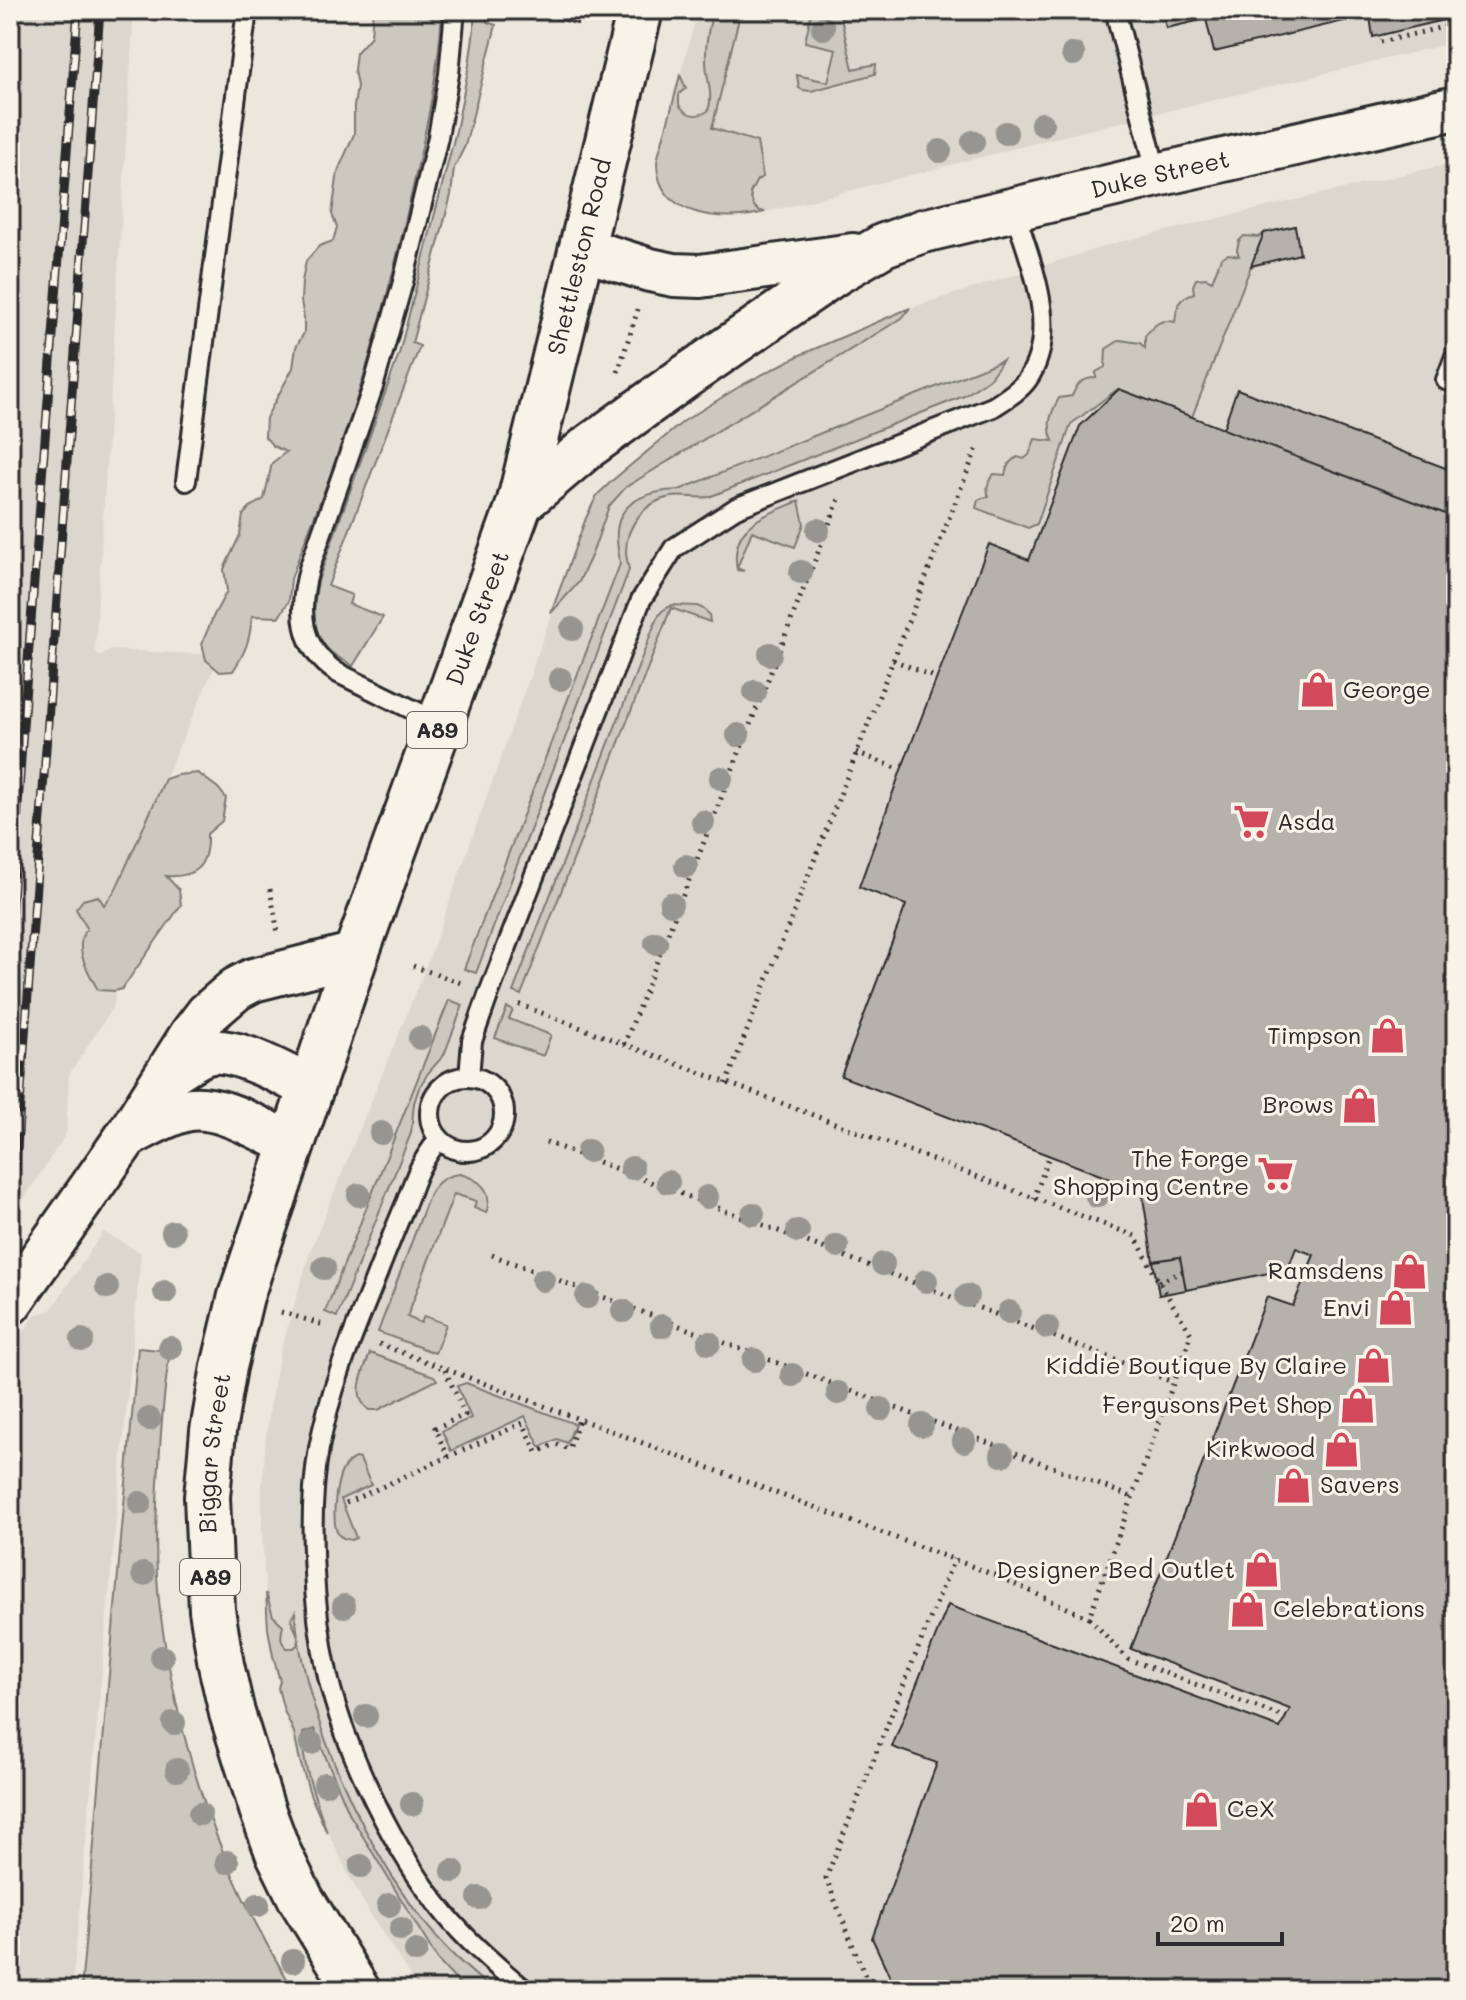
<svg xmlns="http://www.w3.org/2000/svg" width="1466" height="2000" viewBox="0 0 1466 2000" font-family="Mali,sans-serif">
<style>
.built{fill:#dbd7ce}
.green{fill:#cbc8bf;stroke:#7b7a75;stroke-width:2}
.building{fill:#b5b2ab;stroke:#2b2b2b;stroke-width:2}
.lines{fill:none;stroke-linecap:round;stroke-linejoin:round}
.service-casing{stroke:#2b2b2b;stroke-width:24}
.tertiary-casing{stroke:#2b2b2b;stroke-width:48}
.primary-casing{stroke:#2b2b2b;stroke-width:50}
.path{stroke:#2b2b2b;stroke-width:5;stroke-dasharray:2 6;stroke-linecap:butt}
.service{stroke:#f7f3e8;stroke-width:18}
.tertiary{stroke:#f7f3e8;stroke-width:42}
.primary{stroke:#f7f3e8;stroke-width:44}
.rail-casing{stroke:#2b2b2b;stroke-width:9}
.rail{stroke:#f7f3e8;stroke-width:6;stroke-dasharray:18;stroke-linecap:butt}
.tree{fill:#97958f}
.labels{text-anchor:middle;stroke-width:6;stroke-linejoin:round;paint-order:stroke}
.shield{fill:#f7f3e8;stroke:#686764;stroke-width:2}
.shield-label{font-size:22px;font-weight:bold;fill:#2b2b2b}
.street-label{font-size:24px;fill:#2b2b2b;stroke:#f7f3e8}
.poi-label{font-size:24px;fill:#2b2b2b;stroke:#f7f3e8;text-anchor:end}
</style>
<rect width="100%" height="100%" fill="#ebe7dd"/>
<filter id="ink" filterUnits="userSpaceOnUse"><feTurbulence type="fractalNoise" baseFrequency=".0125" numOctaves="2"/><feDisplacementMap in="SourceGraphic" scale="16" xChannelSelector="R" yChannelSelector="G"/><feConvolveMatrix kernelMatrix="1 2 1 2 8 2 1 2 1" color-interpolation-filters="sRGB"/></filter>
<g filter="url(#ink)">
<path class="built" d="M10,10h124l-39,640 5,7 11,-7 109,5 -94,211 -12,139 -45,70 -3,59 -56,86z
M698,10h758v32l-397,95 -300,77 -22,2h-26l-24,-6 -16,-12 -7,-7 -7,-25 1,-9z
M1456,162v1828h-1037l-48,-75 -21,-37 -40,-84 -26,-82 -16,-83 -6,-94v-49l4,-49 6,-43 8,-41 31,-104 118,-290 157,-441 11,-23 87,-74 58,-36 56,-29 112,-48 205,-65z
M103,1232l38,21 -69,737h-62v-637l25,-38 16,-5z"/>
<path class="green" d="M373,10h69c-3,63 -17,125 -31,186 -19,85 -42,170 -71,252 -15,44 -34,87 -49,131l-2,22 -10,16 -27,-1c-2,24 -6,35 -19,55l-13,1 -14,-12 -4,-17 12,-28 13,-24 -3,-22 16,-34 3,-20 7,-8 14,-8 8,-36 14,-11 -13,-6 -8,-9 1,-19 27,-50 3,-21 8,-14v-15l-3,-17 1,-20 4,-20 13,-15 14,-5 4,-14 -5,-13 6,-43 16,-37v-27l3,-21 -3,-16 2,-17 15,-17z
M474,10h13v12l9,3 -31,121 -11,22 -3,27 -39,148 8,3 -92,240 24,9 -3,9 34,13 -30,49c-7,-5 -16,-8 -22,-14 -22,-18 -18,-49 -12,-74l80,-224 57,-223 13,-66 5,-35z
M713,10h28l-29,118 45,14 6,35 -6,3 -7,13c2,10 4,18 15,19 -39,10 -106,7 -108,-47 0,-10 5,-20 7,-30 6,-20 11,-40 16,-60l6,13 -7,6v11c8,11 17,13 29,6 6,-17 -2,-33 -2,-50 -1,-17 3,-34 7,-51z
M812,10h27l14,59 23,-5 -1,10 -64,17 -8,-1 -4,-2 -2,-13 31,7 8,-33 -31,-7z
M1264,233l-72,184 -74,-28 -47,35 -34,100 -9,4 -52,-20 2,-8 11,-4c-4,-9 0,-15 5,-22l11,1c2,-9 4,-14 13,-18l6,2 5,-4 6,-16 18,2c-7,-16 -2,-29 6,-43l13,-2c5,-12 10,-18 24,-18v-6l9,-5 1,-18 14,-9 20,3 5,5v-12c10,-11 14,-18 30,-14 2,-15 2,-24 19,-29l-1,-7 3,-7 10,-1 6,3 9,-23 7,-4 11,2 -2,-6 2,-9 5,-5 15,1z
M910,308l-8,10 -276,169 -17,19 -17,48 -13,28 -28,31 35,-95 11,-23 17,-16 70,-58 58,-36 56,-29z
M1003,360l-14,19 -25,17 -255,101c-12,2 -25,-2 -38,0 -25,4 -45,28 -45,54 0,6 2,13 3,19l-153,403 -12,-4 156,-405c-1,-11 -4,-22 -3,-33 3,-33 34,-40 62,-41z
M799,501l5,23 -9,23 -43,-16 -15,37 7,3 -7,-1c-8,-46 27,-54 62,-69z
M672,605l25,1 5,2 7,6 1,8 -39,-14 -150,387 -8,-3 144,-374 5,-7z
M198,773l20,15 8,10 -4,23 -15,13c1,31 -10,44 -41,42l13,14 2,15 -59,84 -7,2 -17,-1c-10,-19 -26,-42 -11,-62l-11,-19 7,-9 15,-4 6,9 11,-14 50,-112 12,-4z
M449,1000l14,5 -19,50 -16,18 -9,15 -5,15 -3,30 -74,184 -12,-5z
M507,1008l6,2 -4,9 42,16 -8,21 -48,-18z
M460,1174c20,5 34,17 26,39l-12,-5 2,-7 -22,-7 -47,123 14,6 3,-7 22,8 -11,29 -57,-21 52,-139c8,-12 16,-18 30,-19z
M138,1348l32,3c-6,38 -9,76 -11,114 -3,48 -5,97 1,145 18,138 60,263 134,380h-213z
M370,1353l64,23 3,4 -59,30h-9c-19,-15 -5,-38 1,-57z
M466,1383l109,41 -8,19 -10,-4 -17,8 -15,-31 -74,35 -9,-20 29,-13 -14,-32z
M355,1458l5,1 11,26 -30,14 15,39 -5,2c-5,-1 -8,-1 -12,-5 -9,-11 -3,-58 6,-69 3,-5 5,-5 10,-8z
M266,1593l7,23 10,9c-2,10 -4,16 4,23h7l4,-4v-8l-7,-17 4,-7c10,108 73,246 144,328 15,18 35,34 54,50h-28l-26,-28 -89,-147 -36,-86 -11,4c-3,30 15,70 24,100l-17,-39 -10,-33 -6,-29 -10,-21 -6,-23 2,-7 -7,-25 -5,-27z"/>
<path class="building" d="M522,10h59l-4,14z
M1162,10h207v5l-155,37 -8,-33 -40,9z
M1369,10h87v7l-83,20z
M1295,226l5,28 -49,12 13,-33z
M1119,389l337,129v1472h-560l-24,-52 65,-175 -45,-16 56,-142 332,123 10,-19 -159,-60 136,-352 26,9 21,-51 -18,-7 -8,21 -102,21 -6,-33 -27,4 -11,-70 -301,-115 65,-171 -47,-18 42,-117 88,-226 40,16 51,-134z
M1237,389l219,83v46l-233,-89z
M1180,1257l6,33 -27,5 -6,-34z"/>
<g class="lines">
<defs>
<path id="service" d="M1115,10l42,165
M1446,380l10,-26
M186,481l61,-471
M440,723l-102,-50c-39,-25 -40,-63 -29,-104l64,-182 30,-105 35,-145 11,-63 6,-64
M430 1114a37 37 0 1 1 74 0a37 37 0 1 1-74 0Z
M469,1077l3,-36 17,-48 152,-393 33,-52 62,-40 257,-101c12,-8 26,-16 34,-27 35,-50 2,-120 -13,-171
M439,1138c-6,9 -12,17 -17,26 -7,12 -11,26 -16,39 -12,28 -23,56 -34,84 -21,52 -43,106 -53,161 -12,68 -6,162 9,229 18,76 68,178 118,238 23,28 51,52 79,75"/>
<g id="tertiary">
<path d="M583,249l67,21 24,5 26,1 153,-21"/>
<path id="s1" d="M519,505l69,-58 97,-70 151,-104 48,-28 39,-14 234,-56 299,-67"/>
<path d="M166,1076c12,-7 25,-17 38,-22 27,-11 81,22 107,34"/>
<path d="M127,1136c19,-9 38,-21 58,-26 33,-8 77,21 107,34"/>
<path d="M10,1303l117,-167 64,-101 16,-21 29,-25 17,-9 103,-26"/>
</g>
<g id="primary">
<path id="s2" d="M357,1990l-56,-91 -23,-47 -16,-43 -30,-96 -11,-48 -9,-55 -5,-113 6,-66 11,-64 17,-71 115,-342 163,-449 121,-495"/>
</g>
</defs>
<use href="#service" class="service-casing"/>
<use href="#tertiary" class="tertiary-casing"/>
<use href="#primary" class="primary-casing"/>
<path class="path" d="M1381,42l75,-18
M618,372l20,-63
M893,660l44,18
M856,752l45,18
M270,889l8,44
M413,966l48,17
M624,1045l215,-546
M726,1084l252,-639
M546,1142l627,240
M1034,1199l15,-43
M492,1255l640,242
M1159,1282l25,-11
M281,1312l43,13
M379,1344l616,231 94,43 102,-284 -32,-52 -24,-46 -620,-233
M445,1370l20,45 -30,13 13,29
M346,1503l177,-80 14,29 19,-8 13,5 10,-30
M1089,1618l39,41 158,59
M884,1990l-19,-14 -39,-98 128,-319"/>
<use href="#service" class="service"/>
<use href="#tertiary" class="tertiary"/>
<use href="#primary" class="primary"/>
<defs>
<path id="rail" d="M10,931l14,-219 54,-702
M10,1241l90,-1231"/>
</defs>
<use href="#rail" class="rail-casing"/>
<use href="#rail" class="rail"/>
</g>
<g class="tree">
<circle cx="823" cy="28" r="12"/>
<circle cx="1073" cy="54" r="12"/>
<circle cx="1042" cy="124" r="12"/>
<circle cx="1006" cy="133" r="12"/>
<circle cx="973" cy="142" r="12"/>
<circle cx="940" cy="151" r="12"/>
<circle cx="818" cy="530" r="12"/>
<circle cx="801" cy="572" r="12"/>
<circle cx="572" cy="629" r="12"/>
<circle cx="770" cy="654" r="12"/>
<circle cx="560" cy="679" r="12"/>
<circle cx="755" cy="692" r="12"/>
<circle cx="738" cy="735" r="12"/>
<circle cx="721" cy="778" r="12"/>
<circle cx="703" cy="822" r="12"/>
<circle cx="686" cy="866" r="12"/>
<circle cx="671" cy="904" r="12"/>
<circle cx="656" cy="943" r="12"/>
<circle cx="420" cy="1038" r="12"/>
<circle cx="381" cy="1133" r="12"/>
<circle cx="588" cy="1151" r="12"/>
<circle cx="632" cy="1168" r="12"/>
<circle cx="668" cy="1182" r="12"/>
<circle cx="359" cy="1195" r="12"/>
<circle cx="1097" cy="1196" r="12"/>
<circle cx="707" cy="1197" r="12"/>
<circle cx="753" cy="1214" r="12"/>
<circle cx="798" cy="1231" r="12"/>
<circle cx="173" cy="1232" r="12"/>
<circle cx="837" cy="1246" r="12"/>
<circle cx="883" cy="1264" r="12"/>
<circle cx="324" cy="1268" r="12"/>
<circle cx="543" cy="1280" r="12"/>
<circle cx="926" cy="1281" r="12"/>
<circle cx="107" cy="1287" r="12"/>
<circle cx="165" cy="1292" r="12"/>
<circle cx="967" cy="1296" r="12"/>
<circle cx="587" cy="1297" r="12"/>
<circle cx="623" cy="1311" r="12"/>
<circle cx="1009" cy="1312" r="12"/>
<circle cx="662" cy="1326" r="12"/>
<circle cx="1047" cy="1327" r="12"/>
<circle cx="82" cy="1340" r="12"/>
<circle cx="709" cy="1343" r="12"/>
<circle cx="170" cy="1348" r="12"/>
<circle cx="754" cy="1360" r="12"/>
<circle cx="792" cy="1375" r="12"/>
<circle cx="838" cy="1393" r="12"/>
<circle cx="881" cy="1409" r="12"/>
<circle cx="149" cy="1419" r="12"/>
<circle cx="922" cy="1425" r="12"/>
<circle cx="964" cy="1441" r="12"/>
<circle cx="1002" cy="1455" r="12"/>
<circle cx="140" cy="1503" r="12"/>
<circle cx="143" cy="1574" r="12"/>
<circle cx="344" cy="1606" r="12"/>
<circle cx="162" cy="1657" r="12"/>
<circle cx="366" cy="1716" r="12"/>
<circle cx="174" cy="1723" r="12"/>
<circle cx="311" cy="1743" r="12"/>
<circle cx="177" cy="1770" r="12"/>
<circle cx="325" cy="1784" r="12"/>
<circle cx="412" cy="1804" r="12"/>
<circle cx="200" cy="1814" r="12"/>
<circle cx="227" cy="1862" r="12"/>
<circle cx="361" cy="1866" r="12"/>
<circle cx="453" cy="1871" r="12"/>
<circle cx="479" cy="1898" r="12"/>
<circle cx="258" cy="1905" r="12"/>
<circle cx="389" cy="1905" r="12"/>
<circle cx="401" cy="1929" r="12"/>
<circle cx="416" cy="1951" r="12"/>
<circle cx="293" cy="1961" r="12"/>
</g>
</g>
<defs>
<symbol id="shop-bare" viewBox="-9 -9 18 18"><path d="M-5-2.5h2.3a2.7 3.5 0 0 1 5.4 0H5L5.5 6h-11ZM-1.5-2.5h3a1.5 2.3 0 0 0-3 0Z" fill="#d1495b" stroke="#f7f3e8" stroke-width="2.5" paint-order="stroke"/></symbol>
<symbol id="supermarket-bare" viewBox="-9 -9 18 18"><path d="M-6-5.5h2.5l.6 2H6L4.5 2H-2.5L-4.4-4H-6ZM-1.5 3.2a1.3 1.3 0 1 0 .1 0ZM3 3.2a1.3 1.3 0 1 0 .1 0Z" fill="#d1495b" stroke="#f7f3e8" stroke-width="2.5" paint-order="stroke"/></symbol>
</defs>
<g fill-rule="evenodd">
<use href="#shop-bare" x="1292" y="664" width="51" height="51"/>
<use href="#supermarket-bare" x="1226" y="796" width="51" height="51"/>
<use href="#shop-bare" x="1362" y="1010" width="51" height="51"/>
<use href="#shop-bare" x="1334" y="1080" width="51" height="51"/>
<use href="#supermarket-bare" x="1250" y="1148" width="51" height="51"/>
<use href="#shop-bare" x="1384" y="1246" width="51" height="51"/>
<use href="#shop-bare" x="1370" y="1282" width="51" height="51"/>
<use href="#shop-bare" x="1348" y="1340" width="51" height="51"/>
<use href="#shop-bare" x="1332" y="1380" width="51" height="51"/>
<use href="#shop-bare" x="1316" y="1424" width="51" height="51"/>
<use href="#shop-bare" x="1268" y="1460" width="51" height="51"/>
<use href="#shop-bare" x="1236" y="1544" width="51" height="51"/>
<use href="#shop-bare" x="1222" y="1584" width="51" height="51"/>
<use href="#shop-bare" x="1176" y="1784" width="51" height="51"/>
</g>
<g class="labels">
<g class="shield">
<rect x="407" y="712" width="60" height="36" rx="6"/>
<rect x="180" y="1559" width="60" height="36" rx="6"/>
</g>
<g class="shield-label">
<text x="437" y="738">A89</text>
<text x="210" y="1585">A89</text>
</g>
<g class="street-label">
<text dy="8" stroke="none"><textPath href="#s1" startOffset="734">Duke Street</textPath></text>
<text dy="8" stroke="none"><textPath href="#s2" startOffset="1822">Shettleston Road</textPath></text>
<text dy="8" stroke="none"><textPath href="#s2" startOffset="1446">Duke Street</textPath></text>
<text dy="8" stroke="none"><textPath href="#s2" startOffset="568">Biggar Street</textPath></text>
</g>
<g class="poi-label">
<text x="1343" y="698" text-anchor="start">George</text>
<text x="1277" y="830" text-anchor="start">Asda</text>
<text x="1361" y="1044">Timpson</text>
<text x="1334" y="1113">Brows</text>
<text x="1249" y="1167">The Forge<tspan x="1249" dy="28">Shopping Centre</tspan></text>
<text x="1384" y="1279">Ramsdens</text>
<text x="1370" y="1316">Envi</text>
<text x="1347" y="1374">Kiddie Boutique By Claire</text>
<text x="1332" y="1413">Fergusons Pet Shop</text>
<text x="1315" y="1457">Kirkwood</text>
<text x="1320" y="1493" text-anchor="start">Savers</text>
<text x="1235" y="1578">Designer Bed Outlet</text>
<text x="1273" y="1617" text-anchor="start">Celebrations</text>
<text x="1227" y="1817" text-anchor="start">CeX</text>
</g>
</g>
<rect width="1466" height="2000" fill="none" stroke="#f7f3e8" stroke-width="40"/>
<rect x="20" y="20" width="1426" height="1960" fill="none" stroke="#2b2b2b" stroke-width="3" filter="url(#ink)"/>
<path d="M1158 1932v12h124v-12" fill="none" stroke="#2b2b2b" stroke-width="4"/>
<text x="1170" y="1932" font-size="24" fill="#2b2b2b" stroke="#f7f3e8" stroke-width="6" paint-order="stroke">20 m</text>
</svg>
